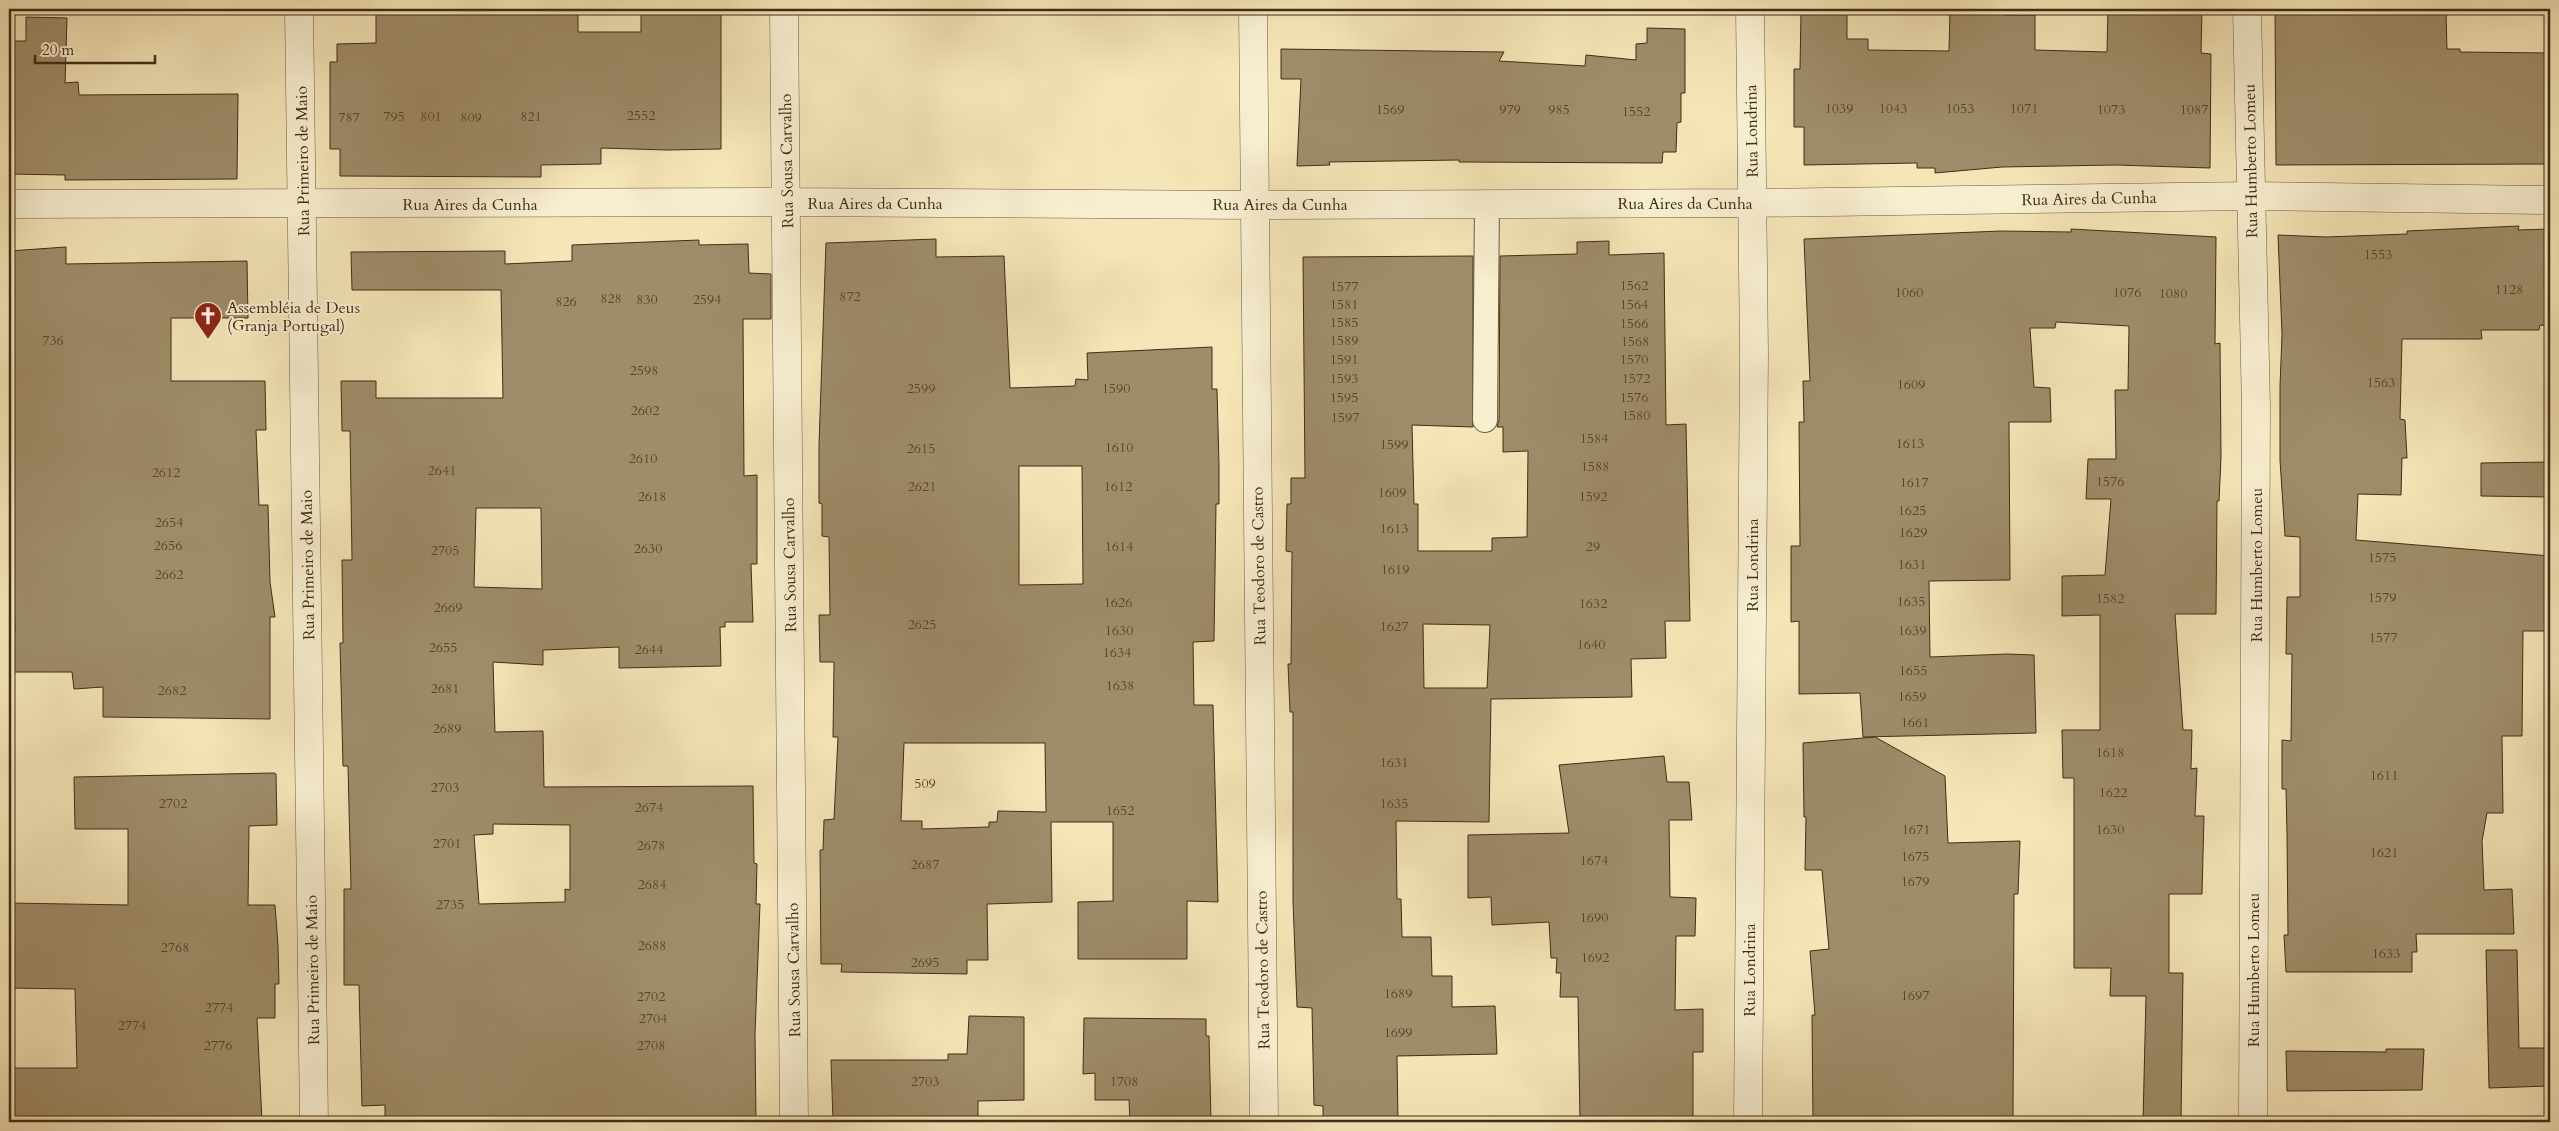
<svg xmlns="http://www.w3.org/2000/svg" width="2559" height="1131" viewBox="0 0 2559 1131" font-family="Cardo,serif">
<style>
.building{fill:#9f8d6a;stroke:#412c16;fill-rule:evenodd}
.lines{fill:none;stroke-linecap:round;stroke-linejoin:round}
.lane-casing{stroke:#6e5a3e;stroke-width:26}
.street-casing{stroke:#6e5a3e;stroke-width:29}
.lane{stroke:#f8efd1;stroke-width:24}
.street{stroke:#f8efd1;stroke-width:28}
.labels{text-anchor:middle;stroke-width:4;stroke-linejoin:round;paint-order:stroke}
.number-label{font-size:14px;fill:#58442b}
.street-label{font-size:16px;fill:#412c16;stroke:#f8efd1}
.poi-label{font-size:16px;fill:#412c16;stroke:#f8efd1;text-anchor:start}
</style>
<rect width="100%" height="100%" fill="#f5e6b8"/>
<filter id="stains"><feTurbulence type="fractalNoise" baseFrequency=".004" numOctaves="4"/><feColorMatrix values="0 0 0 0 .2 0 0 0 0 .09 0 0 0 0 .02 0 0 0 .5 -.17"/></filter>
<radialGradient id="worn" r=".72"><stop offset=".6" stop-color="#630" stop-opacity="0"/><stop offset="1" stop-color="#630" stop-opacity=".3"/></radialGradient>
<path class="building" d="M376,9h202v23h63v-23h80v140l-54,1 -66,-2v16l-60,1v12l-201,-1v-27h-10v-87h7v-18l39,-1z
M1950,9h54v6h31v35l72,2 1,-43h94l-1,44 10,1 -1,114 -94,-3 -114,2 -67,6v-5h-18v-5l-113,2v-38h-10v-58h6l1,-57h46v27h21v11l81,1z
M2275,9h109v5l62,-1 1,36h13v3l90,1v111l-274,1z
M26,17l41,1 -2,65 13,-1 1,13 159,-1 -1,85 -172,1v-5l-56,-1v-133h17z
M1647,28l38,1v64h-4v29l-4,1 -1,29h-13l-1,11 -203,-1v-2l-130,2 1,3 -33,1 4,-87h-20v-30l223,3 -5,9 86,5 1,-11 50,5v-16l11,-1z
M2519,226l-1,4 32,-1v97l-10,-1 -1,5h-58l1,9h-80l-2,80 5,1 2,38h-5l-1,37 -43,-1 -2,46 194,16v75h-27l-1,105h-20l1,77h-16l-5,28 2,49 28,-1 2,45h-98l1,18h-5v20h-126l-2,-37h4l-1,-101 -1,-45h-4v-49l9,1 1,-87h-6l1,-57h13v-60l-15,-1 -5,-76v-73l2,-53 -4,-99 48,2 81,-3v-3z
M2071,229l145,8 -1,107 5,-1 1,114 -2,44h-2l-1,113h-41l8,116h9l-1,39 6,-1 -2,48h9l-2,78h-33v79h14l-2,149h-38l3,-126h-36l1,-28h-37v-190h-11l-1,-48h38v-115l-38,1v-40l43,-1 6,-76h-25l2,-40h28l-1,-69h13l1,-64 -73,-4 -1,6h-25l4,59 16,1 1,34h-42l1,158 -81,1 1,76 77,-3 27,1 2,78 -173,4 -3,-44 -61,1v-73l-8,1v-76h9l-1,-124h5l-1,-41h7l-6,-142 197,-8 70,1z
M936,239v18l68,-1 6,132 65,-2 1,-7 12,1 -1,-27 125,-6v42h5l2,76v39h-3l-2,137 -21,1 1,63h19l5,197 -31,-1v58h-109v-57l35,-1v-79h-62l1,80 -65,2 1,56h-21v14l-126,-2 1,-8h-21l-1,-114h3l1,-30 10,-1 4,-82h-5l1,-75h-14l-1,-47h11l-1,-78 -7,-1v-32l-3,-1v-58l7,-202zM1019,466h63l1,118 -64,1zM904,743h141l1,69 -48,-1 -1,11h-8v5l-67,2v-8h-21z
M699,240v5l49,-1 1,29 22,1v45h-28l1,157 13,-1v89h-6l2,58h-28v5h-5l1,39 -102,2v-21l-76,3v15l-50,-3 2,70 48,-1 1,56 209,-1 1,77 3,1 -1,40h4l-5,130 1,88h-371v-17l-23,1 -3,-121h-15v-96h7l-3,-123h-5l-3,-123h3l-1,-83h10l-2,-129h-8l-1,-50h35v17h127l-2,-108h-149l-1,-38 154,-1v13l67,-3v-16zM476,508h65l1,81 -68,-2zM493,824l77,1v65l-5,-1v13l-86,2 -5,-69 19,-1z
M1609,241v14l55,-2 2,172 20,-1 4,197h-25l1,37 -35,1 1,38 -141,2 -2,123 -93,-1 1,78h4l1,38h29l1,39h20v31l43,-1 2,48 -100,2 1,66h-75v-16l-9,-1 -2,-97 -15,-1 -4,-106v-189h-3l-2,-48h3l1,-112 -6,-1 1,-47h4v-26h14l-2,-221 170,-1v171l-61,-2 2,79h4v47h74v-13l35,-1 1,-86 -25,1v-25h-6l2,-7 1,-164 77,-2v-12zM1423,624l67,1 -3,63h-63z
M66,247v17l181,-3 1,57h-77v63h94l1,49h-10l3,75h9l2,77 5,35h-5v102l-167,-2v-30l-29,2 -2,-17h-63v-41h6l-2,-87h-4v-293z
M2550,462v35l-69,-1v-33z
M1875,737l70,39 3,67 72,-2 -2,53h-4l-1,224 -51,1v3h-149l-1,-107h3l-5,-64 19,-2 -7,-79h-17l1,-53h-2l-1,-74z
M1664,756l3,26h22l3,38h-23l1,77 26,1 -1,38h-19l-1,74 28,-1v43h-10v70h-113l-2,-125h-18l1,-24h-5l1,-15h-6l-2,-36 -57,3 -1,-28 -23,1v-63l101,-2 -10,-68z
M274,773l2,1 1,51 -28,1 -1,79h27l3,40 1,39h-4v34h-18l5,104h-253v-54h68l-2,-79 -66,-1v-85l119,2v-76h-53l-1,-52z
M2486,950h31l2,98h31v38l-61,2z
M969,1016l55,1v83l-46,1v21h-145l-2,-62h117v-6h19z
M1084,1018l122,1v17h3l2,86h-81l-1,-22h-34v-27l-12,1z
M2386,1049h38l-2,41 -135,1 -1,-40 100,1z"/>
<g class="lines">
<defs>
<path id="lane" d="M1485,420l2,-216"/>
<path id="street" d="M299,9l15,1113
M784,9l10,1113
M1253,9l11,1113
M2247,9l9,398 -3,715
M9,204l777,-2 468,3 498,-2 498,-7 300,4
M1748,1122l6,-769 -4,-344"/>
</defs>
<use href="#lane" class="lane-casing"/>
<use href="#street" class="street-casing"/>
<use href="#lane" class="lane"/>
<use href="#street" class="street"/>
</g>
<defs>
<symbol id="church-pin" viewBox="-11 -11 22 30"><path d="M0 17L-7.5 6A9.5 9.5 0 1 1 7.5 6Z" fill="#8f2418" stroke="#f8efd1"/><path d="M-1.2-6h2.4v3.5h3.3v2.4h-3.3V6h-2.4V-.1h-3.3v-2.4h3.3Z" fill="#fff"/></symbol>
</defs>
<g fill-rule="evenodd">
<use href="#church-pin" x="192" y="300" width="32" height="43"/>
</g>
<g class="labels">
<g class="number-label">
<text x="1839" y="113">1039</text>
<text x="1893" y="113">1043</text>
<text x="1960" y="113">1053</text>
<text x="2024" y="113">1071</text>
<text x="1390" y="114">1569</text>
<text x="1510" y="114">979</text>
<text x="1559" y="114">985</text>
<text x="2111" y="114">1073</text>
<text x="2194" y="114">1087</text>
<text x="1636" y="116">1552</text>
<text x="641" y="120">2552</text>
<text x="394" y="121">795</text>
<text x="431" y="121">801</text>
<text x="531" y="121">821</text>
<text x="349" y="122">787</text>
<text x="471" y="122">809</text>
<text x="2378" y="259">1553</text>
<text x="1634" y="290">1562</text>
<text x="1344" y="291">1577</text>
<text x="2509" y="294">1128</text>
<text x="1909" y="297">1060</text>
<text x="2127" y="297">1076</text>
<text x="2173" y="298">1080</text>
<text x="850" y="301">872</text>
<text x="611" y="303">828</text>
<text x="647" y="304">830</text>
<text x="707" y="304">2594</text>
<text x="566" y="306">826</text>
<text x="1344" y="309">1581</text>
<text x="1634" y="309">1564</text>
<text x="1344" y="327">1585</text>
<text x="1634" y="328">1566</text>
<text x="53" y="345">736</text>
<text x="1344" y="345">1589</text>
<text x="1635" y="346">1568</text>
<text x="1344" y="364">1591</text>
<text x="1634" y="364">1570</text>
<text x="644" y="375">2598</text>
<text x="1344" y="383">1593</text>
<text x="1636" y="383">1572</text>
<text x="2381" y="387">1563</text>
<text x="1911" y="389">1609</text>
<text x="921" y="393">2599</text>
<text x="1116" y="393">1590</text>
<text x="1344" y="402">1595</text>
<text x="1634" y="402">1576</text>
<text x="645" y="415">2602</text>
<text x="1636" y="420">1580</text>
<text x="1345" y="422">1597</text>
<text x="1594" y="443">1584</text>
<text x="1910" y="448">1613</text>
<text x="1394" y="449">1599</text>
<text x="1119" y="452">1610</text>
<text x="921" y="453">2615</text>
<text x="643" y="463">2610</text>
<text x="1595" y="471">1588</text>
<text x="442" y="475">2641</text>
<text x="166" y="477">2612</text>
<text x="2110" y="486">1576</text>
<text x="1914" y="487">1617</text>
<text x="922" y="491">2621</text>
<text x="1118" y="491">1612</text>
<text x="1392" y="497">1609</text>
<text x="652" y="501">2618</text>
<text x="1593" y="501">1592</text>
<text x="1912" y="515">1625</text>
<text x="169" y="527">2654</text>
<text x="1394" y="533">1613</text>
<text x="1913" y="537">1629</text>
<text x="168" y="550">2656</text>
<text x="1119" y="551">1614</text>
<text x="1593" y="551">29</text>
<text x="648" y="553">2630</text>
<text x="445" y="555">2705</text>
<text x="2382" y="562">1575</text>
<text x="1912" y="569">1631</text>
<text x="1395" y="574">1619</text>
<text x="169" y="579">2662</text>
<text x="2382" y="602">1579</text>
<text x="2110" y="603">1582</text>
<text x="1911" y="606">1635</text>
<text x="1118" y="607">1626</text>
<text x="1593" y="608">1632</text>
<text x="448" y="612">2669</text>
<text x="922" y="629">2625</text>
<text x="1394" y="631">1627</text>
<text x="1119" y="635">1630</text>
<text x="1912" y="635">1639</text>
<text x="2383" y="642">1577</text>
<text x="1591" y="649">1640</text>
<text x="443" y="652">2655</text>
<text x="649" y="654">2644</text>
<text x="1117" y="657">1634</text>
<text x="1913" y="675">1655</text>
<text x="1120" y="690">1638</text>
<text x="445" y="693">2681</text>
<text x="172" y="695">2682</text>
<text x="1912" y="701">1659</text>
<text x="1915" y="727">1661</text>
<text x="447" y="733">2689</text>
<text x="2110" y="757">1618</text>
<text x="1394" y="767">1631</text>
<text x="2384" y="780">1611</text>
<text x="925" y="788">509</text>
<text x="445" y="792">2703</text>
<text x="2113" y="797">1622</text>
<text x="173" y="808">2702</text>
<text x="1394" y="808">1635</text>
<text x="649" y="812">2674</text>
<text x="1120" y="815">1652</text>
<text x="1916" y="834">1671</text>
<text x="2110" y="834">1630</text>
<text x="447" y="848">2701</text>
<text x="651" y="850">2678</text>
<text x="2384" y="857">1621</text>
<text x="1915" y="861">1675</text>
<text x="1594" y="865">1674</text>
<text x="925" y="869">2687</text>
<text x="1915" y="886">1679</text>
<text x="652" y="889">2684</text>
<text x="450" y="909">2735</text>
<text x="1594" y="922">1690</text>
<text x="652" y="950">2688</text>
<text x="175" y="952">2768</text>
<text x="2386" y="958">1633</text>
<text x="1595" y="962">1692</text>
<text x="925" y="967">2695</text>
<text x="1398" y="998">1689</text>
<text x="1915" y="1000">1697</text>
<text x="651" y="1001">2702</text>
<text x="219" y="1012">2774</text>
<text x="653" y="1023">2704</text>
<text x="132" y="1030">2774</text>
<text x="1398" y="1037">1699</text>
<text x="218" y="1050">2776</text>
<text x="651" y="1050">2708</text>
<text x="925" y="1086">2703</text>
<text x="1124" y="1086">1708</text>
</g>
<g class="street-label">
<text transform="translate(1751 131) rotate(-91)" y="6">Rua Londrina</text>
<text transform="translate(302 161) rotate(-91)" y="6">Rua Primeiro de Maio</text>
<text transform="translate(786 161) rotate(-91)" y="6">Rua Sousa Carvalho</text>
<text transform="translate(2250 161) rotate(-91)" y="6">Rua Humberto Lomeu</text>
<text transform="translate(2089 198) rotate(-1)" y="6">Rua Aires da Cunha</text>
<text x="875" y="209">Rua Aires da Cunha</text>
<text x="1685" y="209">Rua Aires da Cunha</text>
<text x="470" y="210">Rua Aires da Cunha</text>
<text x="1280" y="210">Rua Aires da Cunha</text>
<text transform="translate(307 565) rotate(-91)" y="6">Rua Primeiro de Maio</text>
<text transform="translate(789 565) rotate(-91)" y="6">Rua Sousa Carvalho</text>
<text transform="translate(1752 565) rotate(-90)" y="6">Rua Londrina</text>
<text transform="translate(2256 565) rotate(-90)" y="6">Rua Humberto Lomeu</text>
<text transform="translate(1258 566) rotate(-91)" y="6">Rua Teodoro de Castro</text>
<text transform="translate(312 970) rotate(-91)" y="6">Rua Primeiro de Maio</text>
<text transform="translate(793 970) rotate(-91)" y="6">Rua Sousa Carvalho</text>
<text transform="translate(1262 970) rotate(-91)" y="6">Rua Teodoro de Castro</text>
<text transform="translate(1749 970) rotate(-90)" y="6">Rua Londrina</text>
<text transform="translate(2253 970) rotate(-90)" y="6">Rua Humberto Lomeu</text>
</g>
<g class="poi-label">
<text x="227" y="313">Assembléia de Deus<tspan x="227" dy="18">(Granja Portugal)</tspan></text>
</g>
</g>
<rect width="2559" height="1131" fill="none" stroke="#f5e6b8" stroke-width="30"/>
<rect x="10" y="10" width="2539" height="1111" fill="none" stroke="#412c16" stroke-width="2.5"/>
<rect x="15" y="15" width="2529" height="1101" fill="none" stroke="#412c16"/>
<path d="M35 55v8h120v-8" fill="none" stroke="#412c16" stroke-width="2.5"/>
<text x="42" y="55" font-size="15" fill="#412c16" stroke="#f8efd1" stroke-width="4" paint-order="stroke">20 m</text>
<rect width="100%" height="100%" filter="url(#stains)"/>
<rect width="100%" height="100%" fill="url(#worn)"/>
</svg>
